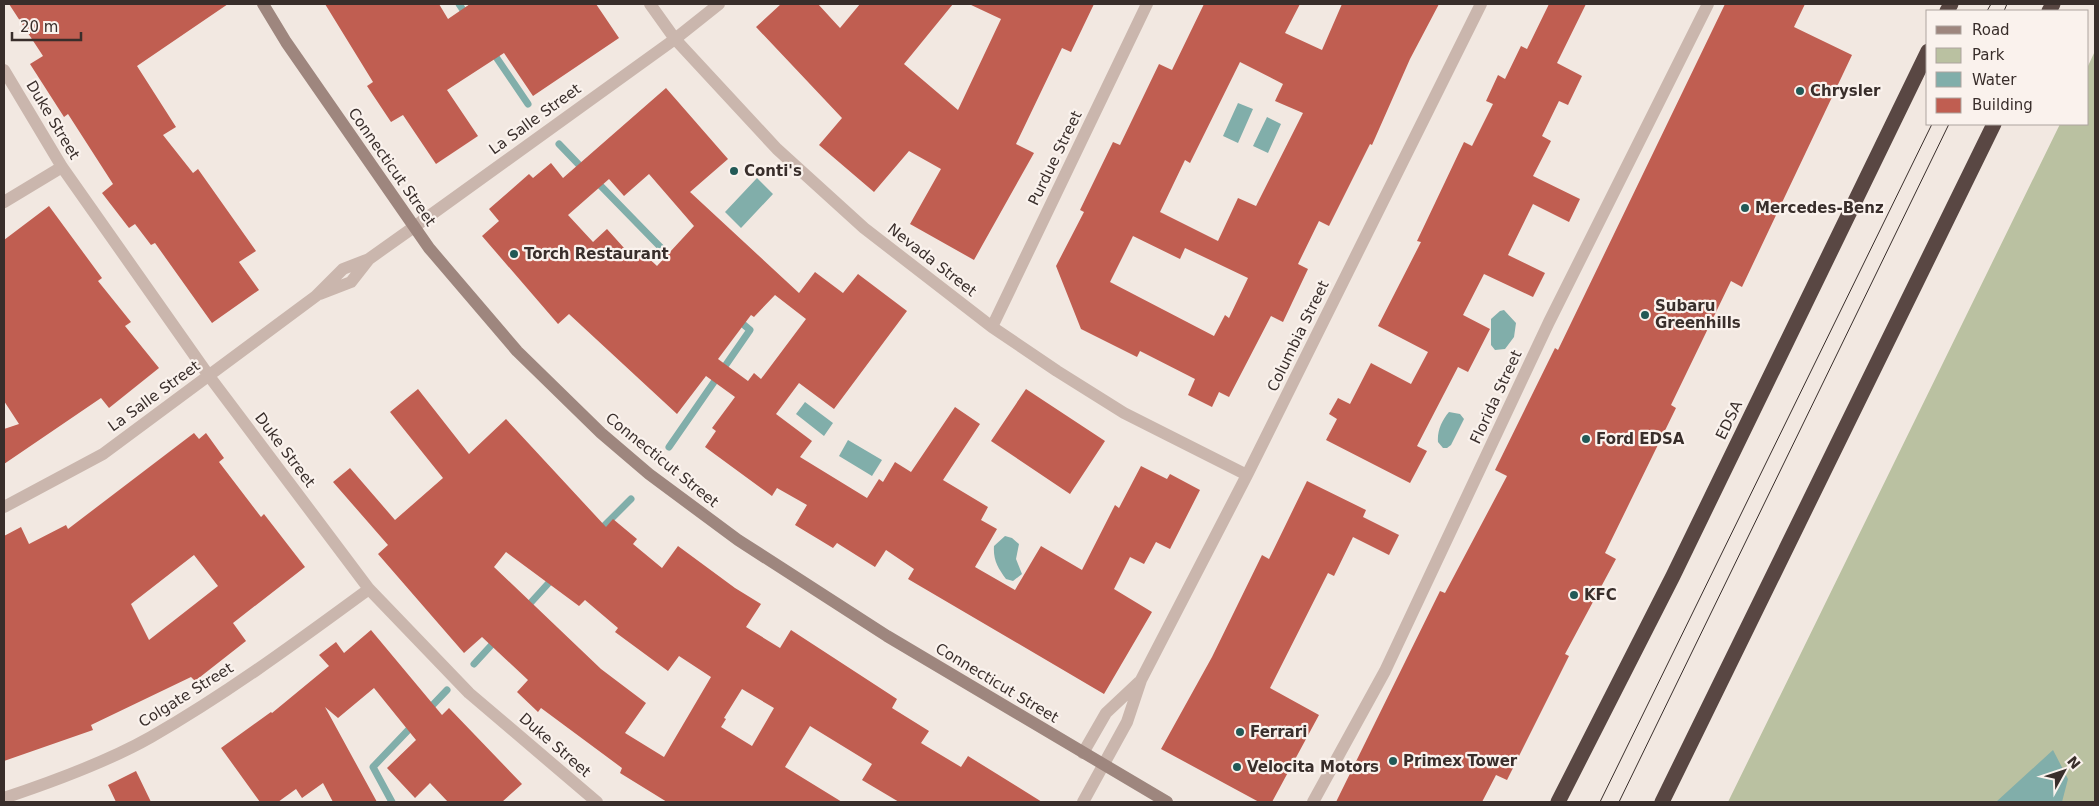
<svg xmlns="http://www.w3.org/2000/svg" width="2099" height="806" viewBox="0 0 2099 806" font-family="'DejaVu Sans',sans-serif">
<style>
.green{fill:#bac1a1}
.water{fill:#81aeaa}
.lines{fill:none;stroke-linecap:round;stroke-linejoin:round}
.stream{stroke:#81aeaa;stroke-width:7}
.building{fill:#c05e51;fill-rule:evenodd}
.street{stroke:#cab6ad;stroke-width:12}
.secondary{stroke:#9e867e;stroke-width:12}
.highway{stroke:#594743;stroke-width:15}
.tram{stroke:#392e2b;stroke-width:1}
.poi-dot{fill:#225956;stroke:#faf2ed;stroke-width:2}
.labels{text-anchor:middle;stroke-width:4.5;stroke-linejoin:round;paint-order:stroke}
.poi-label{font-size:15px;font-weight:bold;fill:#392e2b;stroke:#faf2ed;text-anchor:start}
.street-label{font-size:15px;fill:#392e2b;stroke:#faf2ed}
</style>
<rect width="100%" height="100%" fill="#f2e8e1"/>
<path class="green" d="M2095,51v751h-367l332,-678h28v-58z"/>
<path class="water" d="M1238,103l15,6 -15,34 -15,-7z
M1267,117l14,7 -13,29 -15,-7z
M757,178l16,16 -32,34 -16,-16z
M1504,310l12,13 -2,14 -9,12 -10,1 -4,-5v-26l9,-8z
M805,402l28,21 -9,13 -28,-22z
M1449,412l11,2 4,5 -13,26 -4,3h-4l-5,-6c-1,-11 4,-22 11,-30z
M848,440l34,20 -10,16 -33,-20z
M1005,536l7,2 7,6 -3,15 6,15 -9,7 -7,-2c-8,-11 -13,-19 -12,-33z
M2053,750l15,29 -6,23h-66z"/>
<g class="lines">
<path class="stream" d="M459,4l8,12
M492,51l36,53
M559,144l25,26
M596,181l78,80
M669,447l81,-117 -13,-11
M599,531l32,-32
M525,609l30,-33
M474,664l23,-25
M427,711l20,-21
M392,802l-19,-35 41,-43"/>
</g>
<path class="building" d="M9,4h219l-91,62 39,61 -13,8 30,38 5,-4 58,82 -17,11 20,28 -47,33 -57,-80 -4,2 -16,-21 -6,4 -27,-35 11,-9 -45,-70 -4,3 -34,-53 13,-8z
M325,4h114l9,15 22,-15h126l23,34 -86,58 -29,-43 -57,37 31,46 -42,28 -33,-49 -12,7 -24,-36 6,-4z
M781,4h37l22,24 20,-24h93l-49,60 54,46 43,-91 -32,-15h125l-23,48 -9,-4 -46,96 18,9 -60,107 -64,-36 31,-55 -32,-18 -35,41 -55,-47 23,-27 -86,-91z
M1204,4h96l-15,29 37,17 20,-46h97l-29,55 -38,86 -2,-1 -41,82 -10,-5 -21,43 10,5 -25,53 -12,-6 -42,81 -10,-5 -7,15 -24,-12 7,-16 -55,-28 -3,6 -56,-28 -25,-63 28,-54 -4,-2 33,-68 7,3 39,-81 13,6zM1240,62l43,22 -8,17 28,12 -47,93 -18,-8 -20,43 -58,-29 25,-52 5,3zM1133,236l47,23 5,-11 63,30 -19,40 -4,-3 -11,21 -104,-54z
M1549,4h37l-29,59 25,13 -14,29 -9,-4 -17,35 9,5 -18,35 47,23 -11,23 -36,-18 -25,51 37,18 -12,24 -49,-23 -21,41 27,14 -22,43 -10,-5 -41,79 10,5 -17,32 -84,-43 11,-21 -8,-5 9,-16 12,6 21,-41 40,21 17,-32 -50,-26 43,-84 -4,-1 47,-99 8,4 21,-42 -7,-3 12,-26 7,4 16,-33 6,3z
M1725,4h80l-11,23 58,28 -110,232 -11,-6 -60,124 5,3 -71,145 11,6 -51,95 4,2 -62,124 -11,-5 -14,27h-146l104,-211 5,2 62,-117 -12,-6 60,-122 3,2z
M666,88l62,71 -38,33 109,101 16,-21 28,21 15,-19 49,37 -73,98 -35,-26 -23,31 36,27 -12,16 67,41 12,-19 4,3 12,-20 16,10 44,-65 25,17 -37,56 45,27 -7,13 16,9 -22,38 40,23 26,-44 41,24 33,-65 4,3 22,-42 26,13 3,-5 30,16 -30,59 -14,-7 -12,22 -14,-7 -16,32 38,23 -48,82 -196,-115 6,-10 -28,-19 -11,17 -38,-24 -4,5 -38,-23 12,-20 -30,-17 -5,8 -67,-49 11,-16 -4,-3 23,-31 -29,-21 -29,38 -108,-100 -11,10 -76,-88 17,-15 -10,-12 40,-35 4,4 18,-15 12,15zM649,174l45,52 -37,40 -17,-16 -7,8 -26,-29 -14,13 -25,-27 41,-36 15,17zM775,295l31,24 -45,60 -7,-6 -6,8 -30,-22 33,-44 3,2z
M49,206l53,72 -4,3 33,41 -6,4 34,42 -50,40 -8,-10 -97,66v-35l15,-5 -15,-23v-161z
M418,389l51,65 37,-35 100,108 7,-8 24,20 -4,5 29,24 16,-22 57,42 26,16 -15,23 34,21 11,-18 106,69 -5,9 37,23 -8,12 40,24 7,-11 74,46h-143l-37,-22 10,-16 -62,-38 -25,41 57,35h-175l-47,-29 2,-5 -81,-60 -3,4 -21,-20 11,-12 -46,-43 -18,16 -86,-99 10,-9 -55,-63 17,-14 45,52 48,-42 -53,-66zM506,552l73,54 6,-6 33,28 -3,4 53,39 11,-15 32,21 -47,80 -39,-24 21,-30 -45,-34 -107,-102zM742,689l32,19 -22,38 -31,-19 5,-8 -2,-1z
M1026,389l79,52 -35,53 -79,-53z
M194,433l5,6 7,-6 18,25 -5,4 42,55 3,-3 41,53 -72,56 13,18 -51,40 -4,-4 -100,48 2,5 -89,31v-225l17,-9 8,17 37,-19 2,4zM194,555l24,31 -69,54 -18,-36z
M1307,481l59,29 -3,7 36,18 -10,20 -36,-18 -19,39 -6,-3 -58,115 49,27 -47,87h-13l-98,-53 51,-92 50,-102 7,4z
M371,630l71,85 7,-7 73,76 -20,18h-54l-18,-19 -15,15 -28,-30 29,-28 -42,-52 -36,30 -13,-11 52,95h-44l-10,-19 -21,15 -6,-9 -18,13h-18l-39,-54 50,-36 1,1 57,-47 -10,-11 17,-13 8,11z
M136,771l15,31h-35l-8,-17z"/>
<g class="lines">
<path class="street" d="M650,4l25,35 102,110 87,79 128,99 65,44 67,42 123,62
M4,70l58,97 147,209 160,213 100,104 128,109
M4,202l58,-35
M320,294l31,-12 18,-23
M992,327l155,-323
M4,507l99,-53 213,-158 27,-27 26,-10 45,-32 261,-188 44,-35
M1083,753l23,-40 33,-31
M4,798c48,-16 103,-36 147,-61 77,-44 147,-96 218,-148
M1083,802l44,-80 14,-42 106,-205 234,-471
M1313,802l72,-131 164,-349 159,-318"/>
<path class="secondary" d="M263,4l23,38 143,206 88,103 84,82 48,41 89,66 149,96 280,166"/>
<path class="highway" d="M1947,11l4,-7
M2049,11l4,-7
M1558,802l115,-226 255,-525
M1662,802l332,-678"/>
<path class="tram" d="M1987,11l4,-7
M2004,11l3,-7
M1600,802l332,-678
M1619,802l330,-678"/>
</g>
<g class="poi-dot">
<circle cx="1800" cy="91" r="5"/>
<circle cx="734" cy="171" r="5"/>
<circle cx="1745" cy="208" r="5"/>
<circle cx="514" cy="254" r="5"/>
<circle cx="1645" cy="315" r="5"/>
<circle cx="1586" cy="439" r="5"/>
<circle cx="1574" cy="595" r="5"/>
<circle cx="1240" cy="732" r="5"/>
<circle cx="1393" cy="761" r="5"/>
<circle cx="1237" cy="767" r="5"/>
</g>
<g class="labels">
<g class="poi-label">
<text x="1810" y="96">Chrysler</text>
<text x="744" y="176">Conti's</text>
<text x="1755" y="213">Mercedes-Benz</text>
<text x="524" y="259">Torch Restaurant</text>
<text x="1655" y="311">Subaru<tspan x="1655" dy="17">Greenhills</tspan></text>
<text x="1596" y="444">Ford EDSA</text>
<text x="1584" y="600">KFC</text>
<text x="1250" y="737">Ferrari</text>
<text x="1403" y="766">Primex Tower</text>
<text x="1247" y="772">Velocita Motors</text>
</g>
<g class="street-label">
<text transform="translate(535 119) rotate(-36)" y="5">La Salle Street</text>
<text transform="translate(53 120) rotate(59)" y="5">Duke Street</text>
<text transform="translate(1055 158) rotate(-64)" y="5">Purdue Street</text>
<text transform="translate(392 167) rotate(55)" y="5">Connecticut Street</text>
<text transform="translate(932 260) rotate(38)" y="5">Nevada Street</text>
<text transform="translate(1298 336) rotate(-64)" y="5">Columbia Street</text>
<text transform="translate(154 396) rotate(-36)" y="5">La Salle Street</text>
<text transform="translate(1496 397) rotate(-65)" y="5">Florida Street</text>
<text transform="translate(1729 420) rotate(-64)" y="5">EDSA</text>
<text transform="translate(285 450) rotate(53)" y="5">Duke Street</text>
<text transform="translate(662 460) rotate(39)" y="5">Connecticut Street</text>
<text transform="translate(997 683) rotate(31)" y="5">Connecticut Street</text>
<text transform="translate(186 695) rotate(-32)" y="5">Colgate Street</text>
<text transform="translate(555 745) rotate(41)" y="5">Duke Street</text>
</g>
</g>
<rect width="2099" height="806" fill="none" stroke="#392e2b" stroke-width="10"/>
<rect x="1926" y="10" width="162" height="115" fill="#faf2ed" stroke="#ada49f"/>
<rect x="1936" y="26" width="25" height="8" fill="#9e867e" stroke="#ada49f"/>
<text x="1972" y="35" font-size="15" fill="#392e2b">Road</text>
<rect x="1936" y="48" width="25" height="15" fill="#bac1a1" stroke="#ada49f"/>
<text x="1972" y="60" font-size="15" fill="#392e2b">Park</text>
<rect x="1936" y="72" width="25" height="15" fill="#81aeaa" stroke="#ada49f"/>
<text x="1972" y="85" font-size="15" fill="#392e2b">Water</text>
<rect x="1936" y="98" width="25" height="15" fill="#c05e51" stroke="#ada49f"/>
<text x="1972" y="110" font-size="15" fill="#392e2b">Building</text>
<g transform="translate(2064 771) rotate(50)" stroke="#faf2ed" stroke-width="4" paint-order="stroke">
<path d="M0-4L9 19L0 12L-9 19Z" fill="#392e2b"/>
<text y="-8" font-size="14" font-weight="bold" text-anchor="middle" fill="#392e2b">N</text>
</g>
<path d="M12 32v8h69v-8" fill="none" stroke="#392e2b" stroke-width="2.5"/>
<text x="20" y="32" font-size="15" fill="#392e2b" stroke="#faf2ed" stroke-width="4" paint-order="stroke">20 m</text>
</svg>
